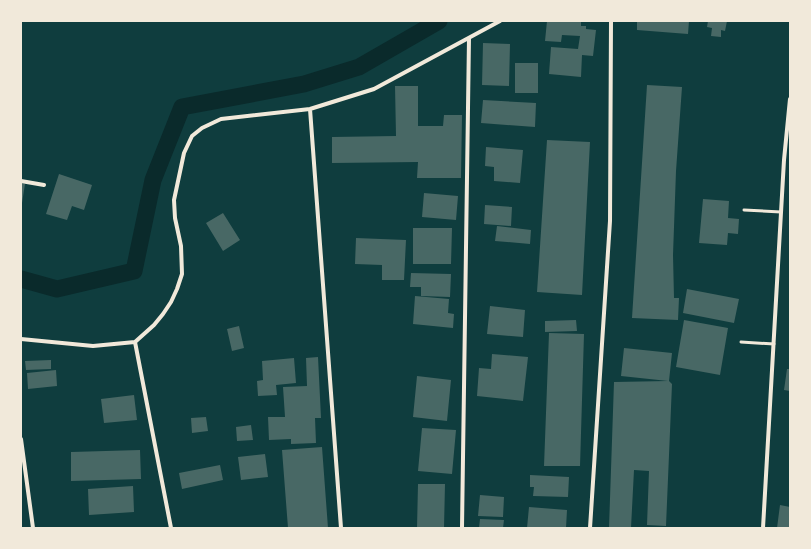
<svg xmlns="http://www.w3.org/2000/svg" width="811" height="549" viewBox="0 0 811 549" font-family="Figtree,sans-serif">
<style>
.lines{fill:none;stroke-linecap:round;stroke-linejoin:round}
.canal{stroke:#0a2a2b;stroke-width:17}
.building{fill:#486865}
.service{stroke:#f1e9da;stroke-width:3}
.minor{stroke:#f1e9da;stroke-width:4}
</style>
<rect width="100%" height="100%" fill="#0f3d3e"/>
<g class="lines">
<path class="canal" d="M21,279l36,10 77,-18 19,-91 29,-73 122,-23 55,-17 80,-46"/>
</g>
<path class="building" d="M547,21h34v5h5v3l10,1 -3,26 -11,-1 -1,22 -32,-3 2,-27 27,2 2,-13 -18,-1 -1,7 -16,-1z
M637,21h52l-1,13 -51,-4z
M708,21h19l-2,10 -4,-1v7l-10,-1 1,-8 -5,-1z
M483,43l27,1 -1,42 -27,-1z
M515,63h23v30h-23z
M647,85l35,2 -6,84 -3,84 1,43h5l-1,22 -46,-2z
M395,86h23v40h25l1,-11h18l-1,63h-44l1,-16 -86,1v-26l64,-1z
M483,100l53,3 -1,24 -54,-4z
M547,140l43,2 -8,153 -45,-3z
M486,147l37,3 -3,33 -26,-2v-14l-9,-1z
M59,174l33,11 -8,25 -12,-4 -5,14 -21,-6z
M21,183l4,1 -3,19h-1z
M424,193l34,3 -2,24 -34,-3z
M703,199l26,2 -1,17 11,1 -1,15 -10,-1 -1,12 -28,-2z
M485,205l27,2 -1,19 -27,-2z
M223,213l17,27 -17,11 -17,-28z
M497,226l34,4 -1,14 -35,-3z
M413,228h39l-1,36h-38z
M356,238l50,2 -2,40h-22v-15l-27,-1z
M411,273l40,1 -1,23 -29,-1v-9h-11z
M687,289l52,10 -5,24 -51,-10z
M415,296l34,3 -1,14 6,1 -1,14 -40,-4z
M490,306l35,4 -2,27 -36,-3z
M576,320l1,11 -32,1v-11z
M684,320l44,8 -8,47 -44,-8z
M239,326l5,22 -12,3 -5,-22z
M549,333l35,1 -4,132h-36z
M624,348l48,5 -3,28 3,3 -6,142 -19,-1 2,-54 -15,-1 -3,58h-22l5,-146 54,-1 -47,-5z
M492,354l36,3 -5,44 -46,-5 2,-28 12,1z
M318,357l3,61h-6l1,25 -25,1v-5l-22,1 -1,-23h17l-2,-30 24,-1 -1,-28z
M294,358l2,25 -20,2 1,10 -19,1 -1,-15 6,-1 -1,-19z
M51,360v9l-25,1 -1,-9z
M787,369h3v22l-6,-1z
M56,370l1,16 -29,3 -1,-16z
M417,376l34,4 -4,41 -34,-4z
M134,395l3,25 -33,3 -3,-24z
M206,417l2,14 -16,2 -1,-15z
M251,425l2,15 -16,1 -1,-14z
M422,428l34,2 -4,44 -34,-3z
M322,447l6,81h-40l-6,-78z
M140,450l1,29 -70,2v-29z
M265,454l3,23 -27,3 -3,-23z
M220,465l3,15 -41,9 -3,-16z
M530,475l39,2 -1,20 -35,-1 1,-9h-4z
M418,484h27l-1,44h-27z
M133,486l1,26 -45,3 -1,-26z
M480,495l24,2 -1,20 -25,-1z
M780,505l10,2v21h-13z
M529,507l38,3 -1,18h-39z
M480,519l24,1 -1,8h-24z"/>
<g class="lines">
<path class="service" d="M744,210l37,2
M741,342l33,2"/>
<path class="minor" d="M310,109l31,419
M21,181l23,4
M21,339l72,7 42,-4 19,-17 9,-11 8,-12 6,-13 5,-15 -1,-28 -6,-28 -1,-18 10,-47 8,-17 10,-8 19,-9 89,-10 64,-20 126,-68
M135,342l36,186
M21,439l12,89
M462,528l7,-490
M590,528l20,-307 1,-200
M763,528l21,-368 6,-61"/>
</g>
<rect width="811" height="549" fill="none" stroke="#f1e9da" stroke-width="44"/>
</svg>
